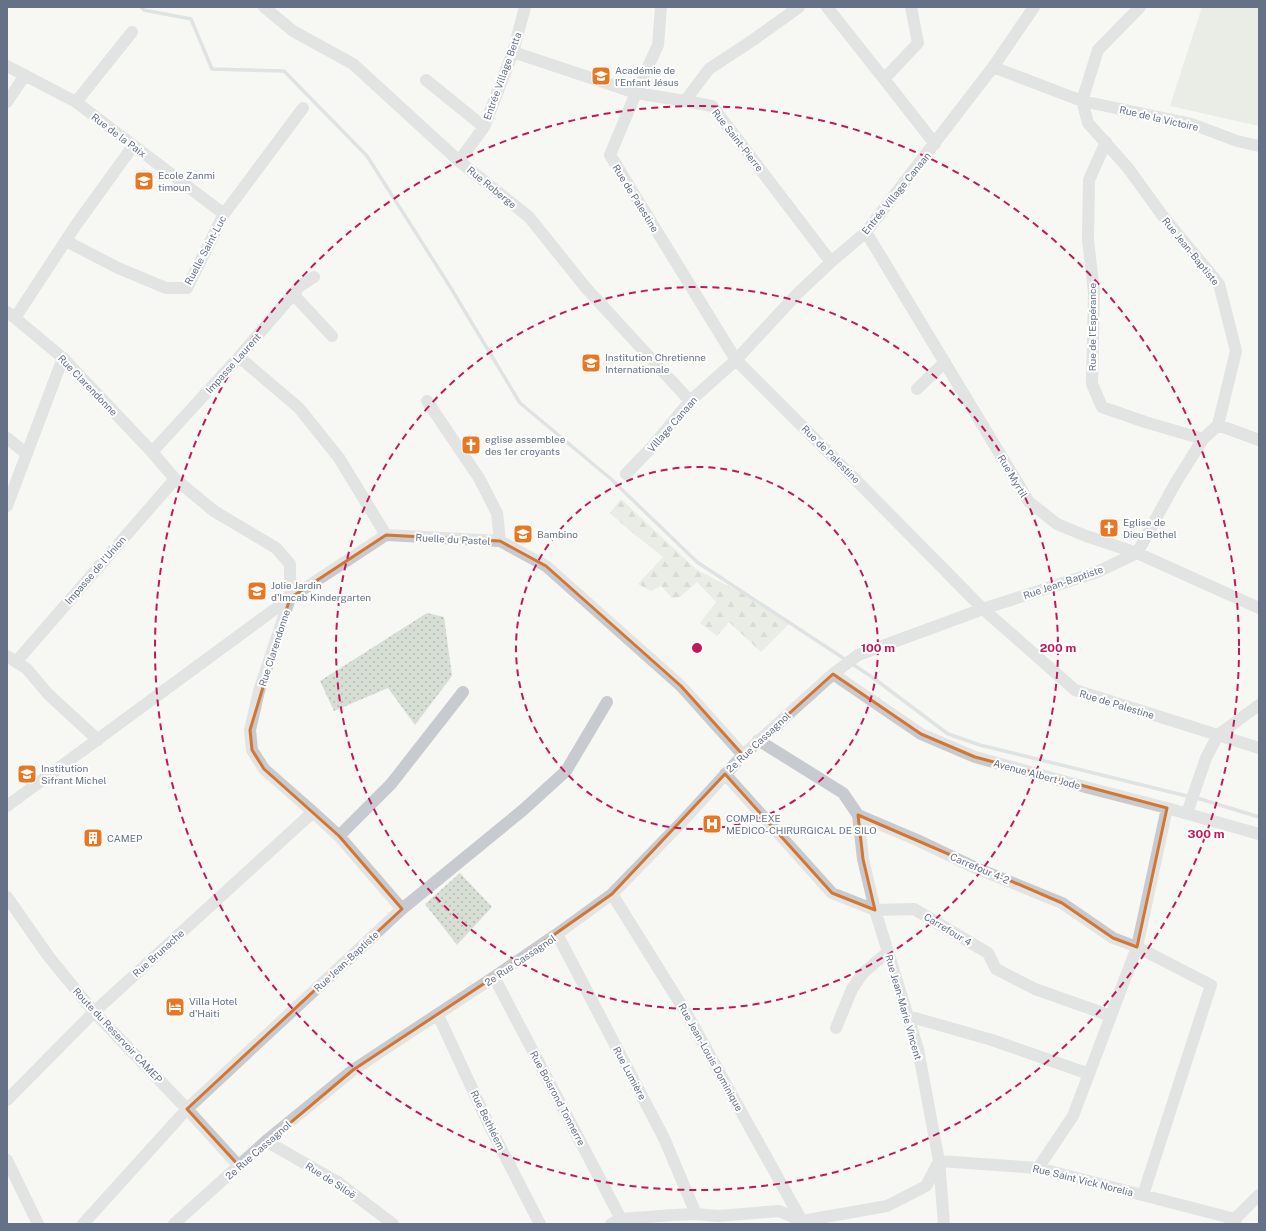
<svg xmlns="http://www.w3.org/2000/svg" width="1266" height="1231" viewBox="0 0 1266 1231" font-family="'Public Sans',sans-serif">
<style>
.built{fill:#e7e8e7}
.grass{fill:url(#grass-dots)}
.forest{fill:url(#forest-firs)}
.pitch{fill:#d7dfd5}
.lines{fill:none;stroke-linecap:round;stroke-linejoin:round}
.stream{stroke:#c2c9d0;stroke-width:3.5}
.minor{stroke:#c7cace;stroke-width:12}
.marked{fill:none;stroke:#d47632;stroke-width:3;stroke-linejoin:round}
.ring{fill:none;stroke:#c2185b;stroke-width:2;stroke-dasharray:7 5}
.labels{text-anchor:middle;stroke-width:4;stroke-linejoin:round;paint-order:stroke}
.poi-label{font-size:10px;fill:#657186;stroke:#fff;text-anchor:start}
.street-label{font-size:10px;fill:#657186;stroke:#fff}
.centre{fill:#c2185b;stroke:#fff;stroke-width:2}
.ring-label{font-size:12px;text-anchor:middle;font-weight:bold;fill:#c2185b;stroke:#fff;stroke-width:4;stroke-linejoin:round;paint-order:stroke}
</style>
<defs>
<pattern id="grass-dots" width="8" height="8" patternUnits="userSpaceOnUse"><rect width="8" height="8" fill="#d7dfd5"/><path d="M2 2h.1M6 6h.1" fill="none" stroke="#b2b9b2" stroke-width="1.8" stroke-linecap="round"/></pattern>
<pattern id="forest-firs" width="22" height="20" patternUnits="userSpaceOnUse"><rect width="22" height="20" fill="#d7dfd5"/><path d="M5 1l3.5 6h-7zM16 11l3.5 6h-7z" fill="#b2b9b2"/></pattern>
</defs>
<rect width="100%" height="100%" fill="#f7f7f4"/>
<path class="built" d="M143,167l12,9 -10,15 -10,-5z"/>
<path class="grass" d="M427,613l17,4 8,59 -37,49 -27,-37 -54,23 -14,-30z
M460,873l32,34 -35,38 -32,-41z"/>
<path class="forest" d="M621,499l76,71 53,27 39,27 -28,28 -32,-30 -12,14 -17,-13 16,-21 -19,-20 -17,15 -8,1 -11,-12 -10,5 -13,-7 25,-27 -34,-27 -19,-17z"/>
<path class="pitch" d="M1202,7h57v119l-89,-20z"/>
<g class="lines">
<path class="stream" d="M141,7l3,3 47,9 21,50 72,2 83,85 82,129 71,118 91,76 86,83 175,115 76,57 32,11 207,51
M1197,798l62,19"/>
<path class="minor" d="M264,7l29,24 60,33 106,97 70,56 57,71 104,113
M661,7l-3,38 -22,48 -26,62 126,205 105,105 142,144 92,81 184,58
M827,7l57,72
M911,7l7,36 -34,36 51,65
M513,52l123,41 49,8 27,5 119,156
M7,66l69,36 148,112
M993,67l89,34 110,23 45,17 22,5
M426,80l58,47
M685,101l24,-32 44,-29 46,-33
M7,102l18,-27
M76,102l56,-70
M1106,142l-17,38 -1,60 6,52 -2,92 10,23 43,15 58,17
M459,161l25,-34 29,-75 12,-45
M866,232l163,270 28,22 29,12 51,17 122,55
M66,241l52,27 48,20h21l37,-74 79,-106
M293,294l39,42
M7,312l8,6 48,40 89,94 23,27 39,32 62,37 14,16v34l-31,93 -9,39 2,20 12,19 49,43 26,24 63,73
M15,318l61,-93 57,-79
M239,357l60,51 40,50 47,77 114,6 46,25 135,120 62,69
M917,389l28,-27
M427,401l52,77 18,35 3,28
M1218,425l41,15
M7,438l20,16
M152,452l87,-95 61,-71 14,-9
M626,474l25,-26 39,-47 46,-41 61,-66 34,-32 35,-30 127,-165 41,-60
M7,506l56,-148
M7,656l20,13 21,25 50,46
M16,662l159,-183
M833,674l88,60 54,23 114,31 78,20 92,26
M758,740l85,53 15,22 59,25 59,28 86,35 51,35 24,9 74,38 -68,210
M725,774l107,119 43,17 39,-1 74,44 8,16 39,20 76,27
M7,806l283,-208 96,-63
M1187,813l19,-55 12,-23 41,-30
M858,815l5,44 12,51 43,139 21,112 5,63
M339,836l52,-52 72,-92
M612,894l76,122 115,207
M7,897l42,60 45,55 93,97 52,57
M557,934l107,204 32,76
M494,977l127,242
M438,1015l51,110 51,99
M908,1016l84,24 97,34
M836,1028l16,-39 11,-16 25,-21
M7,1100l87,-88 219,-200
M266,1141l73,42 54,41
M7,1160l31,64
M1038,1168l35,-52 64,-169 30,-139
M83,1224l104,-115 215,-200 121,-99 43,-39 41,-69
M174,1224l92,-83 87,-71 141,-93 63,-43 55,-40 68,-70 63,-69 90,-81 25,-19 125,-46 114,-37 40,-19 39,-71 27,-43 15,-14 18,-74 -17,-67 -57,-69 -34,-47 -40,-45 -6,-22 16,-51 42,-43
M611,1224l10,-5 52,-4 23,-1 22,2 61,-5 23,10 85,-15 39,-20 13,-25 99,7 197,51 1,5
M1230,1224l29,-29"/>
</g>
<path d="M0 0H1266V1231H0ZM386,535l114,6 46,25 135,120 62,69 90,-81 88,60 54,23 192,51 -30,139 -24,-9 -51,-35 -204,-88 5,44 12,51 -43,-17 -107,-119 -113,120 -118,83 -141,93 -114,96 -52,-57 215,-200 -63,-73 -75,-67 -12,-19 -2,-20 40,-132z" fill="#f7f7f4" fill-opacity=".55" fill-rule="evenodd"/>
<path class="marked" d="M386,535l114,6 46,25 135,120 62,69 90,-81 88,60 54,23 192,51 -30,139 -24,-9 -51,-35 -204,-88 5,44 12,51 -43,-17 -107,-119 -113,120 -118,83 -141,93 -114,96 -52,-57 215,-200 -63,-73 -75,-67 -12,-19 -2,-20 40,-132z"/>
<g class="ring">
<circle cx="697" cy="648" r="181"/>
<circle cx="697" cy="648" r="361"/>
<circle cx="697" cy="648" r="542"/>
</g>
<defs>
<symbol id="school-square" viewBox="-11 -11 22 22"><rect x="-9" y="-9" width="18" height="18" rx="4" fill="#e87723" stroke="#fff"/><path d="M0-5L7-2L0 1L-7-2ZM-4 1L0 2.5L4 1V4Q0 6-4 4Z" fill="#fff"/></symbol>
<symbol id="church-square" viewBox="-11 -11 22 22"><rect x="-9" y="-9" width="18" height="18" rx="4" fill="#e87723" stroke="#fff"/><path d="M-1.2-6h2.4v3.5h3.3v2.4h-3.3V6h-2.4V-.1h-3.3v-2.4h3.3Z" fill="#fff"/></symbol>
<symbol id="hospital-square" viewBox="-11 -11 22 22"><rect x="-9" y="-9" width="18" height="18" rx="4" fill="#e87723" stroke="#fff"/><path d="M-5-5h3v3.5h4V-5h3V5h-3V1.5h-4V5h-3Z" fill="#fff"/></symbol>
<symbol id="building-square" viewBox="-11 -11 22 22"><rect x="-9" y="-9" width="18" height="18" rx="4" fill="#e87723" stroke="#fff"/><path d="M-4-6H4V6H1V3H-1V6H-4ZM-2.5-4.3h1.7v1.8h-1.7ZM.8-4.3h1.7v1.8H.8ZM-2.5-1h1.7V.8h-1.7ZM.8-1h1.7V.8H.8Z" fill="#fff"/></symbol>
<symbol id="hotel-square" viewBox="-11 -11 22 22"><rect x="-9" y="-9" width="18" height="18" rx="4" fill="#e87723" stroke="#fff"/><path d="M-6-4.5h1.5V1H6V5H4.5V3h-9V5H-6ZM-4 0a1.8 1.8 0 1 1 3.6 0ZM.5 0V-2.5h3Q6-2.5 6 0Z" fill="#fff"/></symbol>
</defs>
<g fill-rule="evenodd">
<use href="#school-square" x="590" y="65" width="22" height="22"/>
<use href="#school-square" x="133" y="170" width="22" height="22"/>
<use href="#school-square" x="580" y="352" width="22" height="22"/>
<use href="#church-square" x="460" y="434" width="22" height="22"/>
<use href="#church-square" x="1098" y="517" width="22" height="22"/>
<use href="#school-square" x="512" y="523" width="22" height="22"/>
<use href="#school-square" x="246" y="580" width="22" height="22"/>
<use href="#school-square" x="16" y="763" width="22" height="22"/>
<use href="#hospital-square" x="701" y="813" width="22" height="22"/>
<use href="#building-square" x="82" y="827" width="22" height="22"/>
<use href="#hotel-square" x="164" y="996" width="22" height="22"/>
</g>
<g class="labels">
<g class="poi-label">
<text x="615" y="74">Académie de<tspan x="615" dy="12">l'Enfant Jésus</tspan></text>
<text x="158" y="179">Ecole Zanmi<tspan x="158" dy="12">timoun</tspan></text>
<text x="605" y="361">Institution Chretienne<tspan x="605" dy="12">Internationale</tspan></text>
<text x="485" y="443">eglise assemblee<tspan x="485" dy="12">des 1er croyants</tspan></text>
<text x="1123" y="526">Eglise de<tspan x="1123" dy="12">Dieu Bethel</tspan></text>
<text x="537" y="538">Bambino</text>
<text x="271" y="589">Jolie Jardin<tspan x="271" dy="12">d'Imcab Kindergarten</tspan></text>
<text x="41" y="772">Institution<tspan x="41" dy="12">Sifrant Michel</tspan></text>
<text x="726" y="822">COMPLEXE<tspan x="726" dy="12">MEDICO-CHIRURGICAL DE SILO</tspan></text>
<text x="107" y="842">CAMEP</text>
<text x="189" y="1005">Villa Hotel<tspan x="189" dy="12">d'Haiti</tspan></text>
</g>
<g class="street-label">
<text transform="translate(502 76) rotate(-70)" y="4">Entrée Village Betta</text>
<text transform="translate(1159 118) rotate(13)" y="4">Rue de la Victoire</text>
<text transform="translate(119 135) rotate(37)" y="4">Rue de la Paix</text>
<text transform="translate(738 140) rotate(52)" y="4">Rue Saint-Pierre</text>
<text transform="translate(492 187) rotate(39)" y="4">Rue Roberge</text>
<text transform="translate(896 193) rotate(-51)" y="4">Entrée Village Canaan</text>
<text transform="translate(636 198) rotate(58)" y="4">Rue de Palestine</text>
<text transform="translate(205 250) rotate(-62)" y="4">Ruelle Saint-Luc</text>
<text transform="translate(1191 251) rotate(51)" y="4">Rue Jean-Baptiste</text>
<text transform="translate(1092 327) rotate(-90)" y="4">Rue de l'Espérance</text>
<text transform="translate(233 363) rotate(-48)" y="4">Impasse Laurent</text>
<text transform="translate(88 385) rotate(46)" y="4">Rue Clarendonne</text>
<text transform="translate(672 424) rotate(-49)" y="4">Village Canaan</text>
<text transform="translate(831 454) rotate(45)" y="4">Rue de Palestine</text>
<text transform="translate(1013 476) rotate(59)" y="4">Rue Myrtil</text>
<text transform="translate(453 539) rotate(3)" y="4">Ruelle du Pastel</text>
<text transform="translate(95 570) rotate(-49)" y="4">Impasse de l'Union</text>
<text transform="translate(1063 582) rotate(-19)" y="4">Rue Jean-Baptiste</text>
<text transform="translate(274 648) rotate(-72)" y="4">Rue Clarendonne</text>
<text transform="translate(1117 704) rotate(17)" y="4">Rue de Palestine</text>
<text transform="translate(758 742) rotate(-43)" y="4">2e Rue Cassagnol</text>
<text transform="translate(1037 774) rotate(15)" y="4">Avenue Albert Jode</text>
<text transform="translate(980 868) rotate(23)" y="4">Carrefour 4-2</text>
<text transform="translate(948 929) rotate(31)" y="4">Carrefour 4</text>
<text transform="translate(158 953) rotate(-42)" y="4">Rue Brunache</text>
<text transform="translate(520 960) rotate(-34)" y="4">2e Rue Cassagnol</text>
<text transform="translate(346 961) rotate(-43)" y="4">Rue Jean-Baptiste</text>
<text transform="translate(904 1007) rotate(74)" y="4">Rue Jean-Marie Vincent</text>
<text transform="translate(118 1035) rotate(47)" y="4">Route du Reservoir CAMEP</text>
<text transform="translate(711 1057) rotate(61)" y="4">Rue Jean-Louis Dominique</text>
<text transform="translate(630 1073) rotate(62)" y="4">Rue Lumière</text>
<text transform="translate(558 1098) rotate(62)" y="4">Rue Boisrond Tonnerre</text>
<text transform="translate(488 1120) rotate(64)" y="4">Rue Bethléem</text>
<text transform="translate(258 1150) rotate(-41)" y="4">2e Rue Cassagnol</text>
<text transform="translate(331 1180) rotate(33)" y="4">Rue de Siloë</text>
<text transform="translate(1083 1180) rotate(14)" y="4">Rue Saint Vick Norelia</text>
</g>
</g>
<circle cx="697" cy="648" r="6" class="centre"/>
<g class="ring-label">
<text x="878" y="652">100 m</text>
<text x="1058" y="652">200 m</text>
<text x="1206" y="838">300 m</text>
</g>
<rect width="1266" height="1231" fill="none" stroke="#657186" stroke-width="16"/>
</svg>
